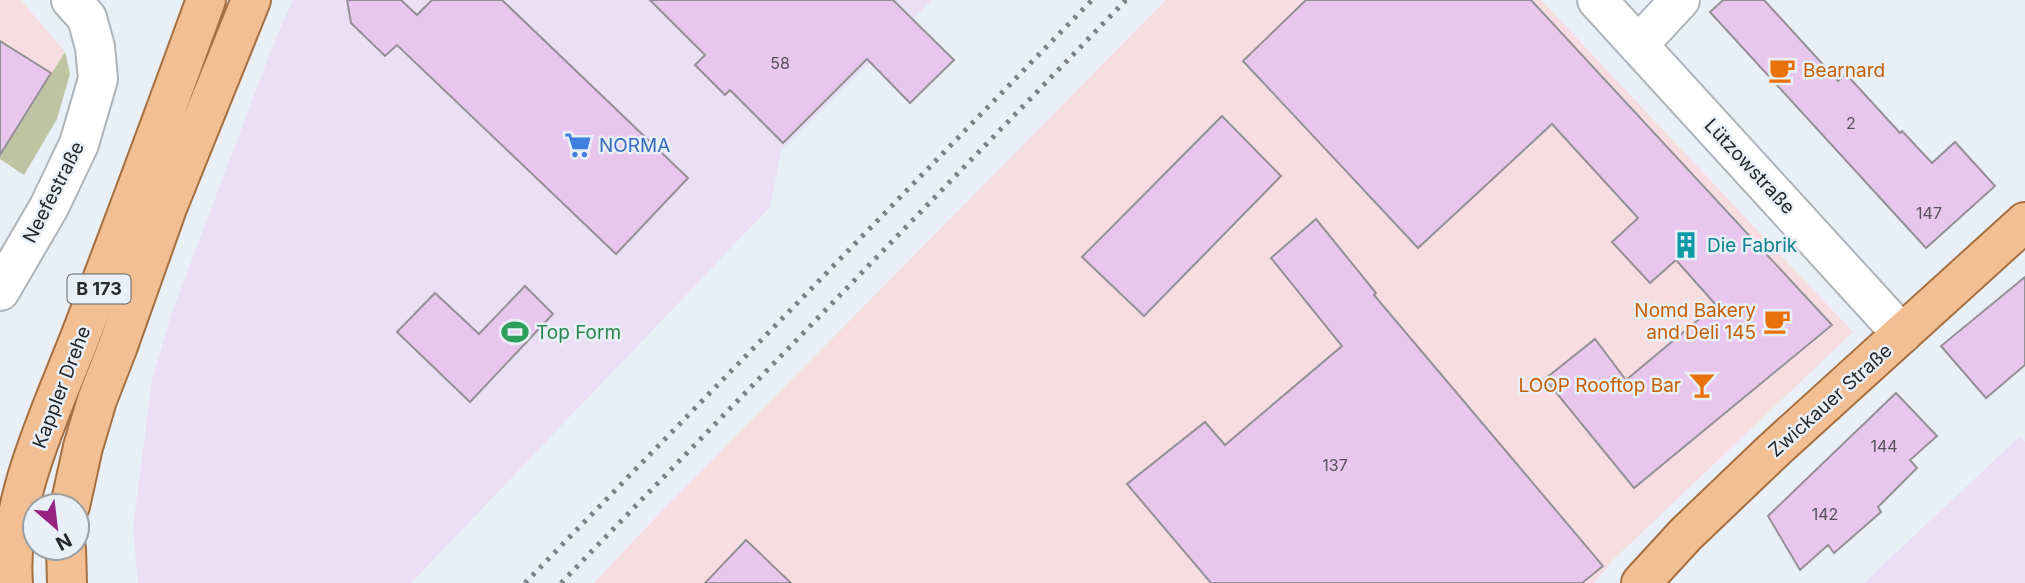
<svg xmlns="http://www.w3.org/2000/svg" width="2025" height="583" viewBox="0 0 2025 583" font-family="Inter,sans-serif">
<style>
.commercial{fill:#eadff4}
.industrial{fill:#f7dde1}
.green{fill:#bec3a2}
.building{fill:#e8c6ee;stroke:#959096;stroke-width:2}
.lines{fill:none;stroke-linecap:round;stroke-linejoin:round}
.minor-casing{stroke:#afb4bb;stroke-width:42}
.major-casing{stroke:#a56f40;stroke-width:42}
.minor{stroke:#fff;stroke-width:38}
.major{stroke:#f2bf92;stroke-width:38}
.rail{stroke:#7c7f84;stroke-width:5;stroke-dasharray:3.5 7;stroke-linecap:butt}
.labels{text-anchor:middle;stroke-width:5;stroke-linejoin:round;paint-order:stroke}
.number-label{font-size:16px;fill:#57505c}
.shield{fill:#e9eff6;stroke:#616469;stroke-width:2}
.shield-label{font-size:18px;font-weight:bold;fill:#27292c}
.food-label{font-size:19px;fill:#c56008;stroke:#e9eff6;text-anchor:end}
.shop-label{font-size:19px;fill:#366cbe;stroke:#e9eff6;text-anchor:start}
.street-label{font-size:19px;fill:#27292c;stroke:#e9eff6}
.culture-label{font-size:19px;fill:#0d838f;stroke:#e9eff6;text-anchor:start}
.leisure-label{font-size:19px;fill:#27864d;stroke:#e9eff6;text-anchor:start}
</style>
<rect width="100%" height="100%" fill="#e9eff6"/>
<path class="commercial" d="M293,0h639l-151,150 -11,57 -359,376h-273l-5,-55 19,-148 19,-65 104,-275z
M2020,436l5,6v141h-161z"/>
<path class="industrial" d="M0,0h21l44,52 -65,105z
M1166,0h375l312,332 -240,228 -19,23h-1000l65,-69z"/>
<path class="green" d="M65,52l5,22 -13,45 -33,56 -24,-16v-2z"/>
<path class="building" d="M347,0h54l16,15 15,-15h70l186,178 -72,76 -219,-209 -12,11 -34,-33z
M650,0h243l61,60 -44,43 -43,-44 -84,84 -53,-53 -5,5 -30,-30 10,-10z
M1306,0h225l301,325 -198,163 -89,-109 50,-40 31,41 90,-75 -40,-45 -26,23 -38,-41 26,-24 -86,-94 -134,124 -175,-187z
M1723,0h41l74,81 8,-7 54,59 2,-2 30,32 23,-21 40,44 -69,62 -216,-236z
M0,41l51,32 -51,82z
M1222,116l59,60 -137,140 -62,-59z
M1316,219l60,74 -2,2 229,271 -21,17h-371l-84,-99 78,-62 20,23 117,-99 -71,-88z
M2025,277v88l-39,33 -45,-52z
M525,286l28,28 -83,88 -73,-70 38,-39 44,41z
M1896,393l41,43 -27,24 7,8 -39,39 3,5 -47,41 -6,-8 -28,25 -32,-54z
M746,540l45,43h-86z"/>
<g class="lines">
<defs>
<path id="minor" d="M1597,0l305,334
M1638,45l42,-45
M0,291l49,-84 30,-63 19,-65 -3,-32 -8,-29 -16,-18"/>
<path id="major" d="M70,506l13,-59 14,-47 21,-54 49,-138 84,-208
M66,548l1,35
M13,583c-7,-86 45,-185 74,-264 41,-106 80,-212 119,-319
M1641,583l45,-49 89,-85 250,-227"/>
</defs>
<use href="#minor" class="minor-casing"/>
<use href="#major" class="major-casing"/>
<use href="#minor" class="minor"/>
<use href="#major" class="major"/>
<path class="rail" d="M525,583l567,-583
M561,583l565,-583"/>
</g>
<defs>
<symbol id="cafe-bare" viewBox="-9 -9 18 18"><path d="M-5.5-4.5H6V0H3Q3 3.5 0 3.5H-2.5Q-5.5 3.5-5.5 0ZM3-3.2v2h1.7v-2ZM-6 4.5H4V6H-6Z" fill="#e8710a" stroke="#e9eff6" stroke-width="2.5" paint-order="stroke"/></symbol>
<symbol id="supermarket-bare" viewBox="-9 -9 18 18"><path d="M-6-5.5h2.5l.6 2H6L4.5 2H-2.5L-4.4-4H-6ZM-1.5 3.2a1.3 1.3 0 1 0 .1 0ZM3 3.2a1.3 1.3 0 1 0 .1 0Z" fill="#3f7fe0" stroke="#e9eff6" stroke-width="2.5" paint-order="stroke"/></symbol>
<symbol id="building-bare" viewBox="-9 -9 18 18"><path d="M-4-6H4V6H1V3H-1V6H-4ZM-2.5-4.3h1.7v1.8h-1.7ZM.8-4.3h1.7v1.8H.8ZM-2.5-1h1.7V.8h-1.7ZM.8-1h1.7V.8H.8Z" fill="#0f9aa8" stroke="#e9eff6" stroke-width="2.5" paint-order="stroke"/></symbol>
<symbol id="stadium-bare" viewBox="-9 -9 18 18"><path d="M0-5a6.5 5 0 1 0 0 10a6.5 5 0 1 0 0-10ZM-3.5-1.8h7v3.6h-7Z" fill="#2e9e5b" stroke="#e9eff6" stroke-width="2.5" paint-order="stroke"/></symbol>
<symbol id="bar-bare" viewBox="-9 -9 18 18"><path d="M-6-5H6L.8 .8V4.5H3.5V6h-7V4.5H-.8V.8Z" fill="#e8710a" stroke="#e9eff6" stroke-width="2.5" paint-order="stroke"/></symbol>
</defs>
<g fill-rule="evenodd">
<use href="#cafe-bare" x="1763" y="51" width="38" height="38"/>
<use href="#supermarket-bare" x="559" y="126" width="38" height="38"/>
<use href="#building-bare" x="1667" y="226" width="38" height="38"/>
<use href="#cafe-bare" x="1758" y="302" width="38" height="38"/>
<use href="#stadium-bare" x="496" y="313" width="38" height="38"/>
<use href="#bar-bare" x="1683" y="366" width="38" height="38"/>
</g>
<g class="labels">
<g class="number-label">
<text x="780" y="69">58</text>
<text x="1851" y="129">2</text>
<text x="1929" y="219">147</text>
<text x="1884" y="452">144</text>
<text x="1335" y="471">137</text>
<text x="1825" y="520">142</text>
</g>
<rect class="shield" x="67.5" y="274.5" width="63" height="29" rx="5"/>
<g class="shield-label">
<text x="99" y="295">B 173</text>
</g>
<g class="food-label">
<text x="1803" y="77" text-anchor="start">Bearnard</text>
<text x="1756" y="317">Nomd Bakery<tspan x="1756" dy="22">and Deli 145</tspan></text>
<text x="1681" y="392">LOOP Rooftop Bar</text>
</g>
<g class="shop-label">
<text x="599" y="152">NORMA</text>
</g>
<g class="street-label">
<text transform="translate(1750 166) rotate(47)" y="7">Lützowstraße</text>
<text transform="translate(53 192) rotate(-63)" y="7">Neefestraße</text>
<text transform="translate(61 387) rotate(-69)" y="7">Kappler Drehe</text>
<text transform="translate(1830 400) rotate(-42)" y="7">Zwickauer Straße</text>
</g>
<g class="culture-label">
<text x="1707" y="252">Die Fabrik</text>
</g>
<g class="leisure-label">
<text x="536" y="339">Top Form</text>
</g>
</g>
<g transform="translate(56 527) rotate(152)"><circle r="33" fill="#e9eff6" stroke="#9ba0a5" stroke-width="2"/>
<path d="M0-5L12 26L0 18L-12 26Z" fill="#962380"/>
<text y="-10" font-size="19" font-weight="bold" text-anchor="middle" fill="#27292c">N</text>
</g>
</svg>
